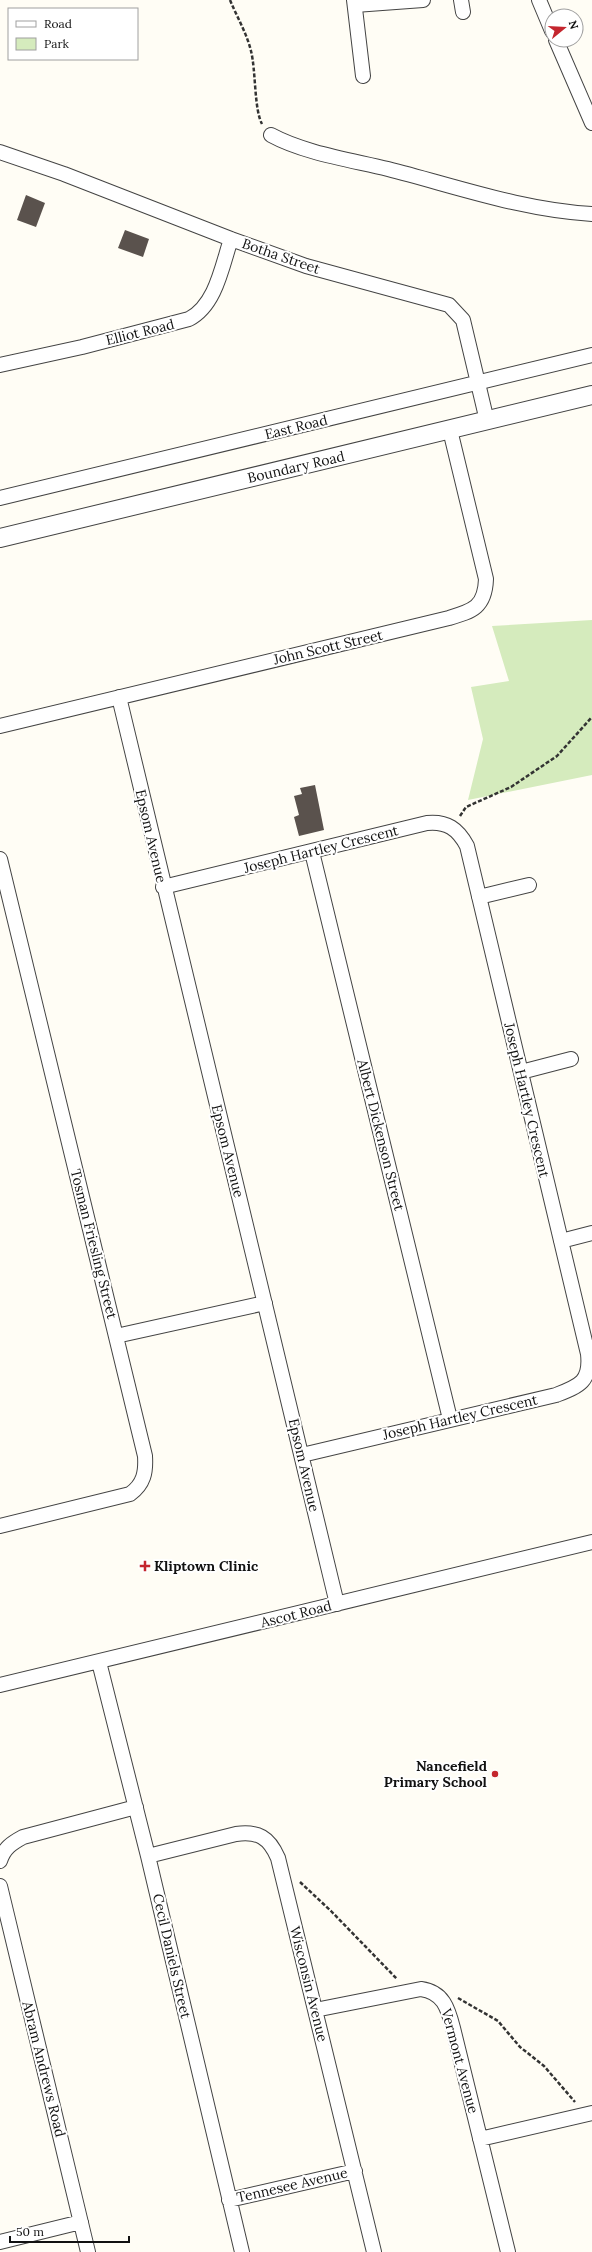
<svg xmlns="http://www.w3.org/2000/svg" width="592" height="2252" viewBox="0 0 592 2252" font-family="Lora,serif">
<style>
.green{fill:#d5ebbd}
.building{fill:#5a524d}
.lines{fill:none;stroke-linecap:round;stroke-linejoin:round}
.minor-casing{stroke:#444;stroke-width:16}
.tertiary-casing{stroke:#444;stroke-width:20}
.path{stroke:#333;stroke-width:2.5;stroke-dasharray:4 2;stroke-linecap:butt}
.minor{stroke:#fff;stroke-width:14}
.tertiary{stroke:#fff;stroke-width:18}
.poi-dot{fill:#c4262e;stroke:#fff;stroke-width:1.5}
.labels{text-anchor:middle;stroke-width:4;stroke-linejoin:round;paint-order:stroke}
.street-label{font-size:14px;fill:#111;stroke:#fff}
.poi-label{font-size:14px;font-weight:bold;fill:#111;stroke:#fff;text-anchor:start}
</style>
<rect width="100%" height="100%" fill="#fffdf5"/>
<path class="green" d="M592,620v155l-124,25 15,-61 -12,-52 38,-6 -17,-55z"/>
<path class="building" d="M26,195l19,8 -9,24 -19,-7z
M125,230l24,9 -6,18 -25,-9z
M315,785l9,45 -25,6 -5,-19 5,-2 -5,-19 8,-2 -2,-6z"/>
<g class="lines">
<defs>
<path id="minor" d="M354,0l9,76
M461,0l2,12
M539,0l13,31
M355,5l68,-5
M556,40l36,83
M271,135c33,18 80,25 117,34 67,17 134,41 204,45
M0,152l64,22 167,65 75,27 143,39 14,15 24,101
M0,365l82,-18 107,-28c27,-14 33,-53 42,-80
M0,498l592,-143
M119,697l218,907
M0,726l449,-108c24,-7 36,-11 37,-39l-36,-149
M312,852l138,567
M0,859l145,597c1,16 -1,28 -15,38l-130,32
M163,887l264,-64c20,-2 31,6 40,23l121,508c3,28 -9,32 -32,41l-254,60
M479,897l50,-12
M521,1072l50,-13
M561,1241l31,-8
M116,1336l149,-33
M99,1662l49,194 94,396
M0,1685l592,-143
M148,1856l88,-22c22,-3 33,3 42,24l96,394
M0,1861c4,-13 12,-18 23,-24l113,-30
M0,1886l88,366
M315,2010l106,-21c22,3 27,19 32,39l55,224
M480,2139l112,-26
M229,2200l126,-29
M0,2242l81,-20"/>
<path id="tertiary" d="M0,538l592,-143"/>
</defs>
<use href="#minor" class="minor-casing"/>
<use href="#tertiary" class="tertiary-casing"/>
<path class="path" d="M230,0c7,17 17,34 21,51 5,20 3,58 11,73
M460,816l6,-9 45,-20 46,-31 35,-39
M300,1882l31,29 66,68
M458,1998l40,23 22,26 24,19 31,36"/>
<use href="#minor" class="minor"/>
<use href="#tertiary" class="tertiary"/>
</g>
<g class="poi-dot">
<path d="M143 1560h4v4h4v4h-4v4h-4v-4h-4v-4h4z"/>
<circle cx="495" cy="1774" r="4"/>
</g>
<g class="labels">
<g class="street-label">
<text transform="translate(281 256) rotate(19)" y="5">Botha Street</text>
<text transform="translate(140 332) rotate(-14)" y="5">Elliot Road</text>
<text transform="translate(296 427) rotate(-14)" y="5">East Road</text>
<text transform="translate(296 467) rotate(-13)" y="5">Boundary Road</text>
<text transform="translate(328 647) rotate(-13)" y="5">John Scott Street</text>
<text transform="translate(151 836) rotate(77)" y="5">Epsom Avenue</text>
<text transform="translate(321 849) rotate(-14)" y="5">Joseph Hartley Crescent</text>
<text transform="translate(527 1100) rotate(77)" y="5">Joseph Hartley Crescent</text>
<text transform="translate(381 1135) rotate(76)" y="5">Albert Dickenson Street</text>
<text transform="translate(228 1151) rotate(76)" y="5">Epsom Avenue</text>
<text transform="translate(94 1244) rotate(76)" y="5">Tosman Friesling Street</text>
<text transform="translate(460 1417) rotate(-13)" y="5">Joseph Hartley Crescent</text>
<text transform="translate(304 1465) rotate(77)" y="5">Epsom Avenue</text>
<text transform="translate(296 1614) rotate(-14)" y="5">Ascot Road</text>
<text transform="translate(172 1956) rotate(77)" y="5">Cecil Daniels Street</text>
<text transform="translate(309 1984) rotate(76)" y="5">Wisconsin Avenue</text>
<text transform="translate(460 2061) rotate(75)" y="5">Vermont Avenue</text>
<text transform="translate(44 2069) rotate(76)" y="5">Abram Andrews Road</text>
<text transform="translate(292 2185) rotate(-13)" y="5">Tennesee Avenue</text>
</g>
<g class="poi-label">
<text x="154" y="1571">Kliptown Clinic</text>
<text x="487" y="1771" text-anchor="end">Nancefield<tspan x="487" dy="16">Primary School</tspan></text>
</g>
</g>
<rect x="8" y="8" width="130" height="52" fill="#ffffff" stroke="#a0a0a0"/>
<rect x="16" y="21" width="20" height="6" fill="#ffffff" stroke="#a0a0a0"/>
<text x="44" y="28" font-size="12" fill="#111111">Road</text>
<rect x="16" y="38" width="20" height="12" fill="#d5ebbd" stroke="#a0a0a0"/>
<text x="44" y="48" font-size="12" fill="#111111">Park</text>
<g transform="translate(564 28) rotate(72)"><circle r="19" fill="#ffffff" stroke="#a0a0a0"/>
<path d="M0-3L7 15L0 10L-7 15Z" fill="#c4262e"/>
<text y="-6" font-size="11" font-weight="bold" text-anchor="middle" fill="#111111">N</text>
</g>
<path d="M10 2236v6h119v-6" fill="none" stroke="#111111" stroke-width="2"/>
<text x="16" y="2236" font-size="12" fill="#111111" stroke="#ffffff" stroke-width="3" paint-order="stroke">50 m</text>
</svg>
